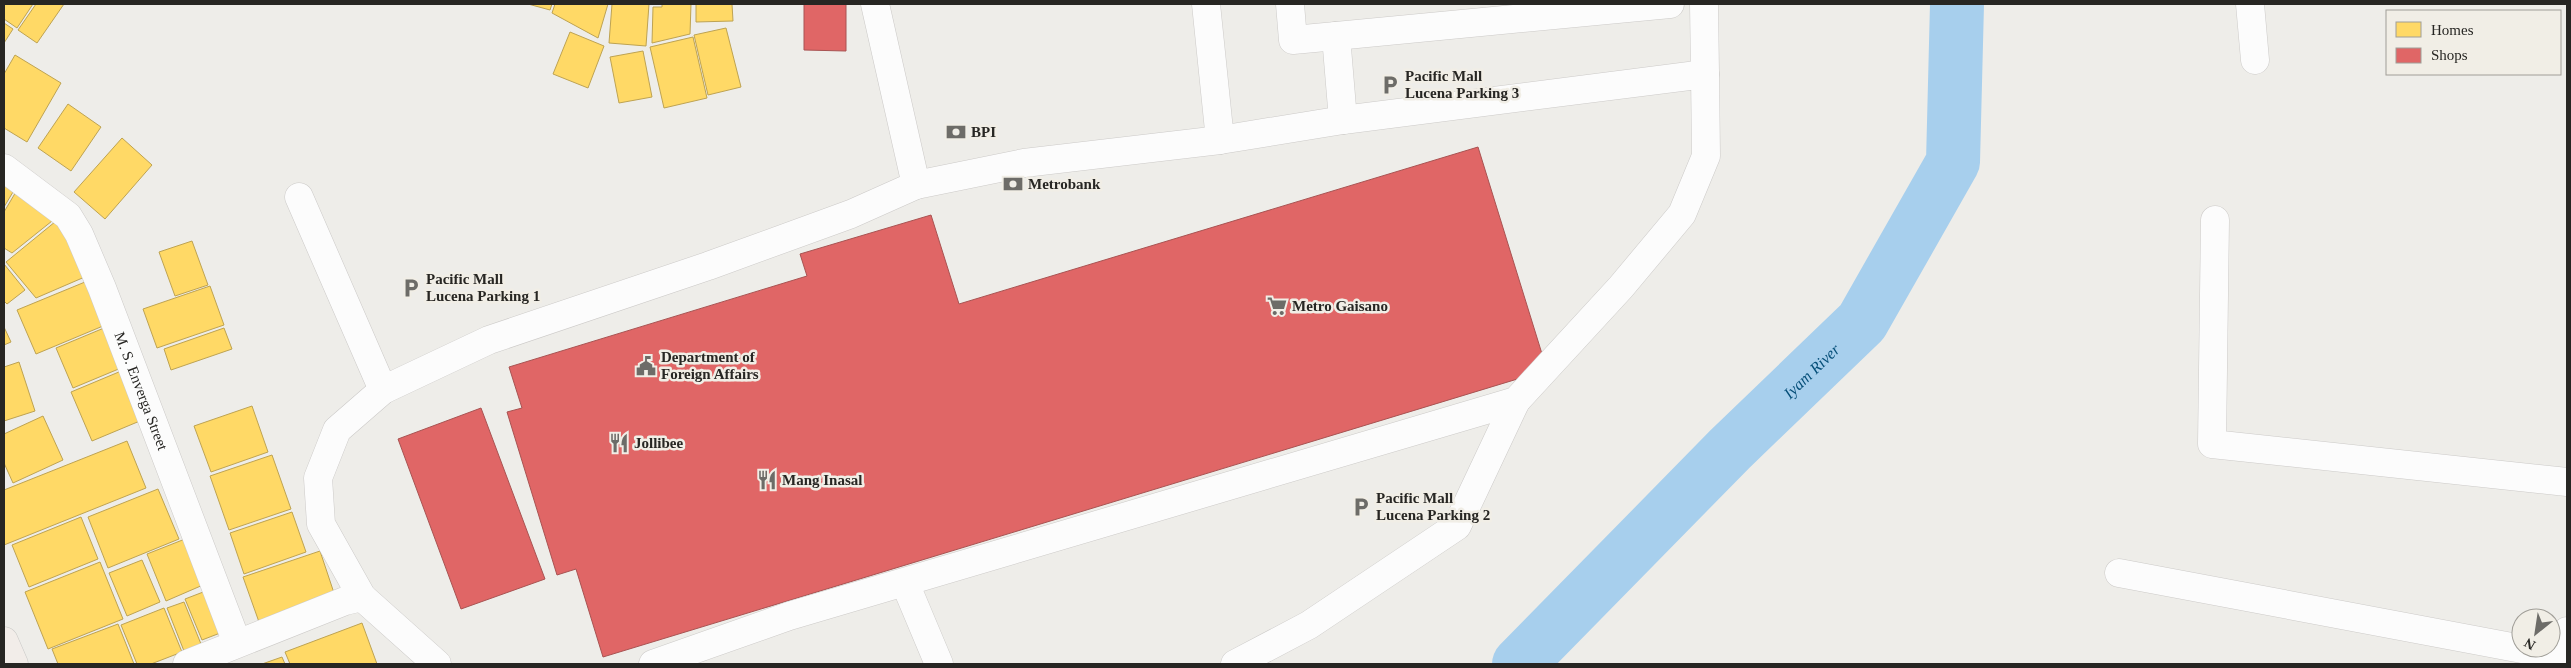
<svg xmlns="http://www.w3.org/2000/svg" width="2571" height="668" viewBox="0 0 2571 668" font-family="'Times New Roman',serif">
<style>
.homes{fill:#ffd966;stroke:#bea352}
.shops{fill:#e06666;stroke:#a85352}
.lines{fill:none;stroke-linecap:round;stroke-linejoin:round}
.river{stroke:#a7cfed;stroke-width:54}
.minor-casing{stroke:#cccac8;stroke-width:29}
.major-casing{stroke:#c9c9c7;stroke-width:29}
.minor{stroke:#fcfcfc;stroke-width:28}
.major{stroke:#f2ede9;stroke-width:28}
.labels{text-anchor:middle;stroke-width:5;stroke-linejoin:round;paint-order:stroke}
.poi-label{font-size:15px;font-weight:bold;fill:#272623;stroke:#f1eee6;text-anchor:start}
.street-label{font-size:15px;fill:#272623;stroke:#f1eee6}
.water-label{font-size:16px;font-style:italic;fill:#064f79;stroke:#f1eee6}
</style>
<rect width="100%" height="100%" fill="#eeede9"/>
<path class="homes" d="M4,4h29l-16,24 -13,-9z
M36,4h28l-27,39 -19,-13z
M528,4h24l-2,6z
M555,4h53l-10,34 -46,-25z
M612,4h37l-3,42 -37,-3z
M662,4h29l-1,30 -38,9 1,-36h9z
M696,4h36l1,17 -37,1z
M4,23l9,6 -9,14z
M726,28l15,59 -33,8 -14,-60z
M570,32l34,14 -16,42 -35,-14z
M693,37l14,61 -43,10 -14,-61z
M643,51l9,46 -33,6 -9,-46z
M15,55l46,28 -34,59 -23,-14v-54z
M68,104l33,23 -30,44 -33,-23z
M122,138l30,27 -47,54 -31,-27z
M4,180l12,7 -12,20z
M17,190l40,27 -45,36 -8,-5v-36z
M61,217l26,59 -51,22 -30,-36z
M192,241l16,44 -33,11 -16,-44z
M4,264l21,26 -18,14 -3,-3z
M85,282l18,44 -67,28 -19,-44z
M210,286l14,39 -67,23 -14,-39z
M4,327l7,15 -7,3z
M104,328l17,40 -48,20 -17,-40z
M224,328l8,21 -61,21 -7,-21z
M19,362l16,49 -31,10v-54z
M126,369l21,49 -55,23 -21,-49z
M252,406l16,46 -57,20 -17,-46z
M43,416l20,44 -50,23 -9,-20v-29z
M127,441l19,47 -142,57v-55z
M272,455l19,54 -62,21 -19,-54z
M158,489l21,50 -71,29 -20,-51z
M292,512l14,40 -62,22 -14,-41z
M81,517l17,42 -69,28 -17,-42z
M185,539l18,46 -37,16 -19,-47z
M320,551l15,45 -76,26 -16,-45z
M142,560l18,42 -33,14 -18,-43z
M100,562l23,57 -75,30 -23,-57z
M211,589l17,41 -26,10 -17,-41z
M184,602l17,42 -17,7 -17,-43z
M164,608l18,44 -31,12h-14l-16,-39z
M362,623l15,41h-87l-5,-12z
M118,624l16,40h-76l-6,-15z
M282,657l3,7h-23z"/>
<path class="shops" d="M804,4h42v47l-42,-1z
M1478,147l69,223 -944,287 -27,-88 -19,6 -50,-163 15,-4 -13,-41 298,-91 -7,-22 131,-39 28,89z
M481,408l64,171 -84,30 -63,-170z"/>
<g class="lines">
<path class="river" id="s1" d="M1519,664l211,-215 132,-127 91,-160 4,-158"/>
<defs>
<g id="minor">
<path d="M875,4l41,181"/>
<path d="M1206,4l14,136"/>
<path d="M1290,4l3,36 43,-4"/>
<path d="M1704,4l1,70"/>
<path d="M2250,4l5,56"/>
<path d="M1343,120l-7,-84 334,-32"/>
<path id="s2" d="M4,168l64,48 11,18 23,54 135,355"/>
<path d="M299,197l84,193"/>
<path d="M2215,220l-3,224 355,38"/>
<path d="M2119,573l435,82"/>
<path d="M905,583l34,81"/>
<path d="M187,664l158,-63 17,-4"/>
<path d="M437,664l-75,-67 -41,-73 -3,-46 19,-48 46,-40 106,-50 219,-74 143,-52 65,-29 108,-22 196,-23 123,-20 362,-46 1,82 -24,58 -61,73 -105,114 -727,215 -136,48"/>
<path d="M1235,664l74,-39 148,-99 59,-125"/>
<path d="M2548,664l19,-33"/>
</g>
<path id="major" d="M4,641l10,23"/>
</defs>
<use href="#minor" class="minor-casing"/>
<use href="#major" class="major-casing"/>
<use href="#minor" class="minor"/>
<use href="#major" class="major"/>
</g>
<defs>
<symbol id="parking-bare" viewBox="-9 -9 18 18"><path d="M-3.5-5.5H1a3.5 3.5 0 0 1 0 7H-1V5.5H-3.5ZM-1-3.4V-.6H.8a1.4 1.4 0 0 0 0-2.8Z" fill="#6d6c68" stroke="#f1eee6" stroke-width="2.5" paint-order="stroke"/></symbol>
<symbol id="bank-bare" viewBox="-9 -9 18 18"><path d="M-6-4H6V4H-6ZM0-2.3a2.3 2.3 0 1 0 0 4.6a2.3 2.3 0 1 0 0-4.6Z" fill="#6d6c68" stroke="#f1eee6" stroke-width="2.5" paint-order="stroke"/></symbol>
<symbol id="supermarket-bare" viewBox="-9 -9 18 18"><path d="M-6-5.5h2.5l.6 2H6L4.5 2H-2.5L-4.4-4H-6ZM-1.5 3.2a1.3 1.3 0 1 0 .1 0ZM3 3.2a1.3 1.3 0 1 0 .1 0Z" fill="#6d6c68" stroke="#f1eee6" stroke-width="2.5" paint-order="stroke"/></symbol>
<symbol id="civic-bare" viewBox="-9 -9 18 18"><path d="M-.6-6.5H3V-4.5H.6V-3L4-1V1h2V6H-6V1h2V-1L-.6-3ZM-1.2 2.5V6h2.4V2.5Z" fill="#6d6c68" stroke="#f1eee6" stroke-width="2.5" paint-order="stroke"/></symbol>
<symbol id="restaurant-bare" viewBox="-9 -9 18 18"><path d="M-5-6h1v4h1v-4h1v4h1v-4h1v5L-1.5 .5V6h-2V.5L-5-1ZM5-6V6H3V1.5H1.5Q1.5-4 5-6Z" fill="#6d6c68" stroke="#f1eee6" stroke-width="2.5" paint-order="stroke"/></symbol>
</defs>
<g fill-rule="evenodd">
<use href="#parking-bare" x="1376" y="71" width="28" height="28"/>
<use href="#bank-bare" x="942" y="118" width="28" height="28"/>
<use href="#bank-bare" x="999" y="170" width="28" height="28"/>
<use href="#parking-bare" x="397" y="274" width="28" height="28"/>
<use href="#supermarket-bare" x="1263" y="292" width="28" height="28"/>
<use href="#civic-bare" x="632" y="352" width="28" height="28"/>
<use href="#restaurant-bare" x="605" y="429" width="28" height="28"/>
<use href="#restaurant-bare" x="753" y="466" width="28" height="28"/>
<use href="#parking-bare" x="1347" y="493" width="28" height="28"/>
</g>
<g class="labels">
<g class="poi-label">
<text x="1405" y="81">Pacific Mall<tspan x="1405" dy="17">Lucena Parking 3</tspan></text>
<text x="971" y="137">BPI</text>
<text x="1028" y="189">Metrobank</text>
<text x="426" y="284">Pacific Mall<tspan x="426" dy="17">Lucena Parking 1</tspan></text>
<text x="1292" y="311">Metro Gaisano</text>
<text x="661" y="362">Department of<tspan x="661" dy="17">Foreign Affairs</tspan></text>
<text x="634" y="448">Jollibee</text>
<text x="782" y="485">Mang Inasal</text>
<text x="1376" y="503">Pacific Mall<tspan x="1376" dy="17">Lucena Parking 2</tspan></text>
</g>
<g class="street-label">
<text dy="5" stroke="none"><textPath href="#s2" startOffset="270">M. S. Enverga Street</textPath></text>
</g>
<g class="water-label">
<text dy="6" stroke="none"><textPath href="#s1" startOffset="414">Iyam River</textPath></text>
</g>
</g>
<rect width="2571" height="668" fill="none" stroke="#272623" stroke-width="10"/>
<rect x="2386" y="10" width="175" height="65" fill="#f1eee6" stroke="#a09e98"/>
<rect x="2396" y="22" width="25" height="15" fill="#ffd966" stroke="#a09e98"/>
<text x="2431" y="35" font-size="15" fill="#272623">Homes</text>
<rect x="2396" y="48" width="25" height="15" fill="#e06666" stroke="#a09e98"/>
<text x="2431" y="60" font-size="15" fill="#272623">Shops</text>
<g transform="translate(2536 633) rotate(210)"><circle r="24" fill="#f1eee6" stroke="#a09e98"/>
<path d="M0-4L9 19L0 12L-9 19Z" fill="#6d6c68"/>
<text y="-8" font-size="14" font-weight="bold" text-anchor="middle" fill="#272623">N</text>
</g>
</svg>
